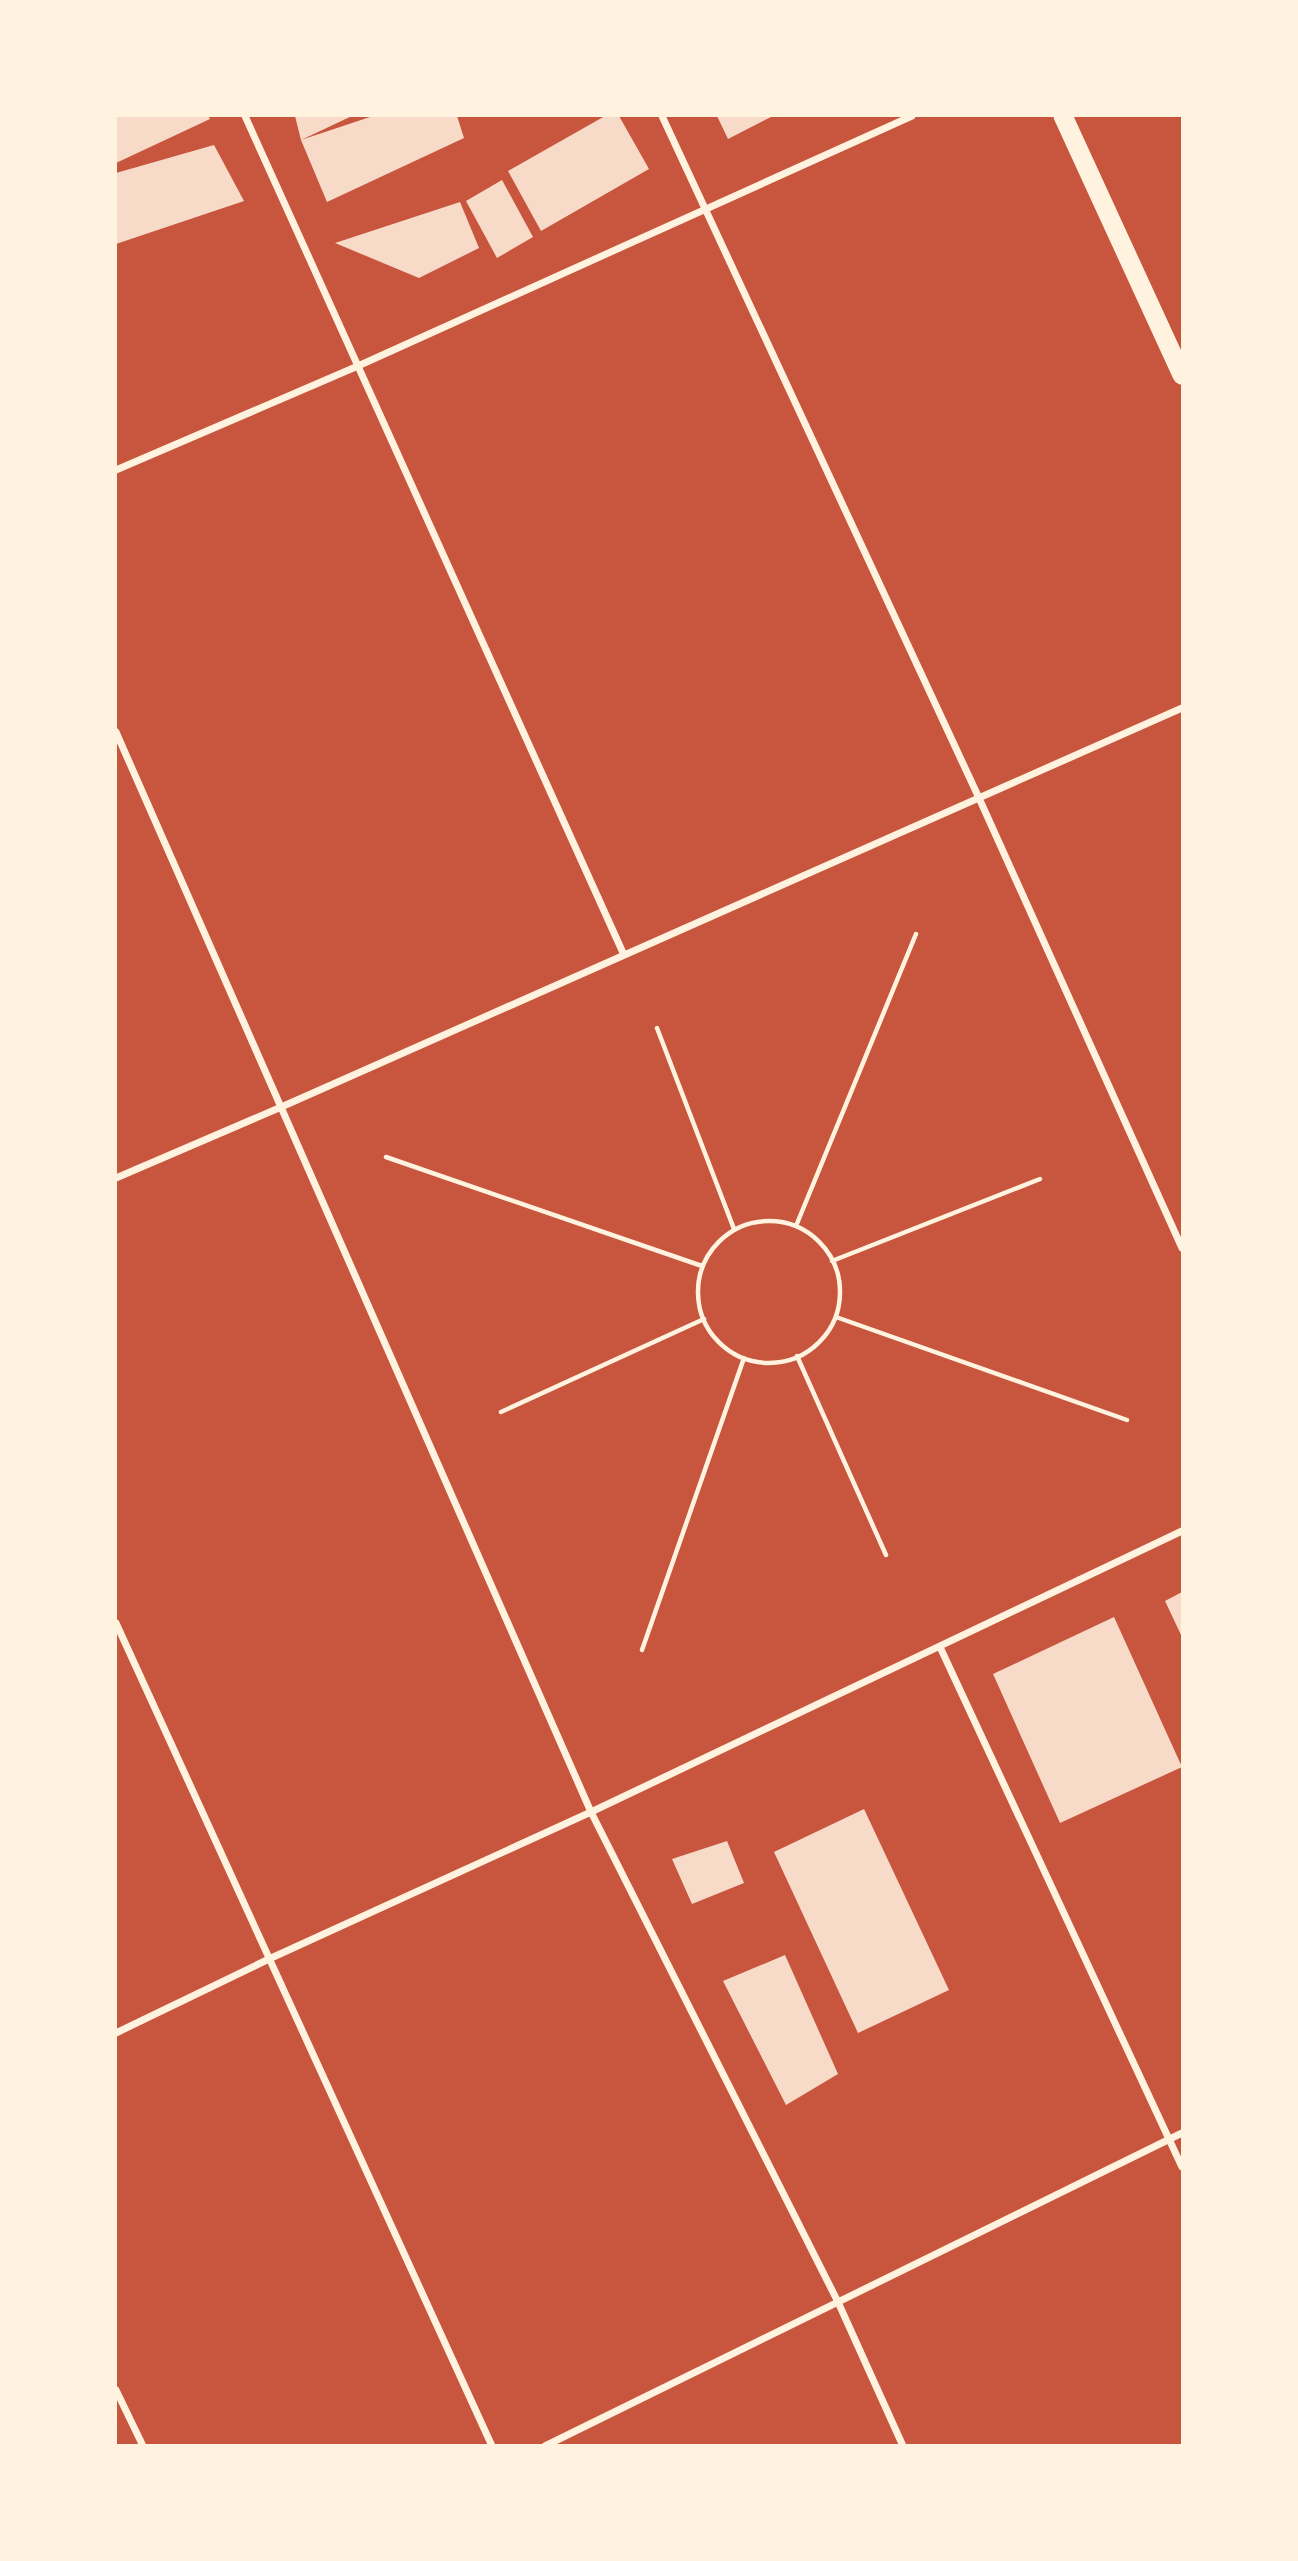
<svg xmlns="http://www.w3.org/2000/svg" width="1298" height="2561" viewBox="0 0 1298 2561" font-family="Figtree,sans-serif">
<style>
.building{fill:#f7dbc8}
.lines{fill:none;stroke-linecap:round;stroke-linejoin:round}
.path{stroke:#fff3e0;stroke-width:4.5}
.minor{stroke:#fff3e0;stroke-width:7}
.trunk{stroke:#fff3e0;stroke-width:19}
</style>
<rect width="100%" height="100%" fill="#c8553d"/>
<path class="building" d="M116,116h92l2,3 -94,44z
M295,116h57l-51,24z
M373,116h84l7,22 -137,64 -26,-62z
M605,116h14l30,53 -108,62 -33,-60z
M717,116h56l-45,23z
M214,145l30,56 -128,43v-71z
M502,180l31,57 -36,21 -31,-57z
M460,202l19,46 -60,30 -84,-35z
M1182,1592v45l-17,-36z
M1114,1617l68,150 -122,56 -67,-149z
M864,1809l85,181 -91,43 -84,-181z
M727,1841l17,42 -52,21 -20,-45z
M785,1955l53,119 -52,31 -63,-124z"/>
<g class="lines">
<path class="path" d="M657,1028l77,201
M386,1157l316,109
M698 1292a71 71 0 1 1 142 0a71 71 0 1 1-142 0Z
M796,1226l120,-292
M832,1261l208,-82
M836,1317l291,103
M797,1356l89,199
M501,1412l203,-93
M642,1650l102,-292"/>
<path class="minor" d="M245,116l379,839
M662,116l317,682 203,450
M116,470l242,-104 554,-250
M116,732l475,1080 247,490 65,144
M116,1178l163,-70 903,-400
M116,1623l376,823
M940,1647l242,520
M116,2033l153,-74 322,-147 591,-281
M116,2390l27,56
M545,2446l637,-313"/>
<path class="trunk" d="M1063,116l119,259"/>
</g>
<rect width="1298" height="2561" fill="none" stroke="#fff3e0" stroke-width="234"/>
</svg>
